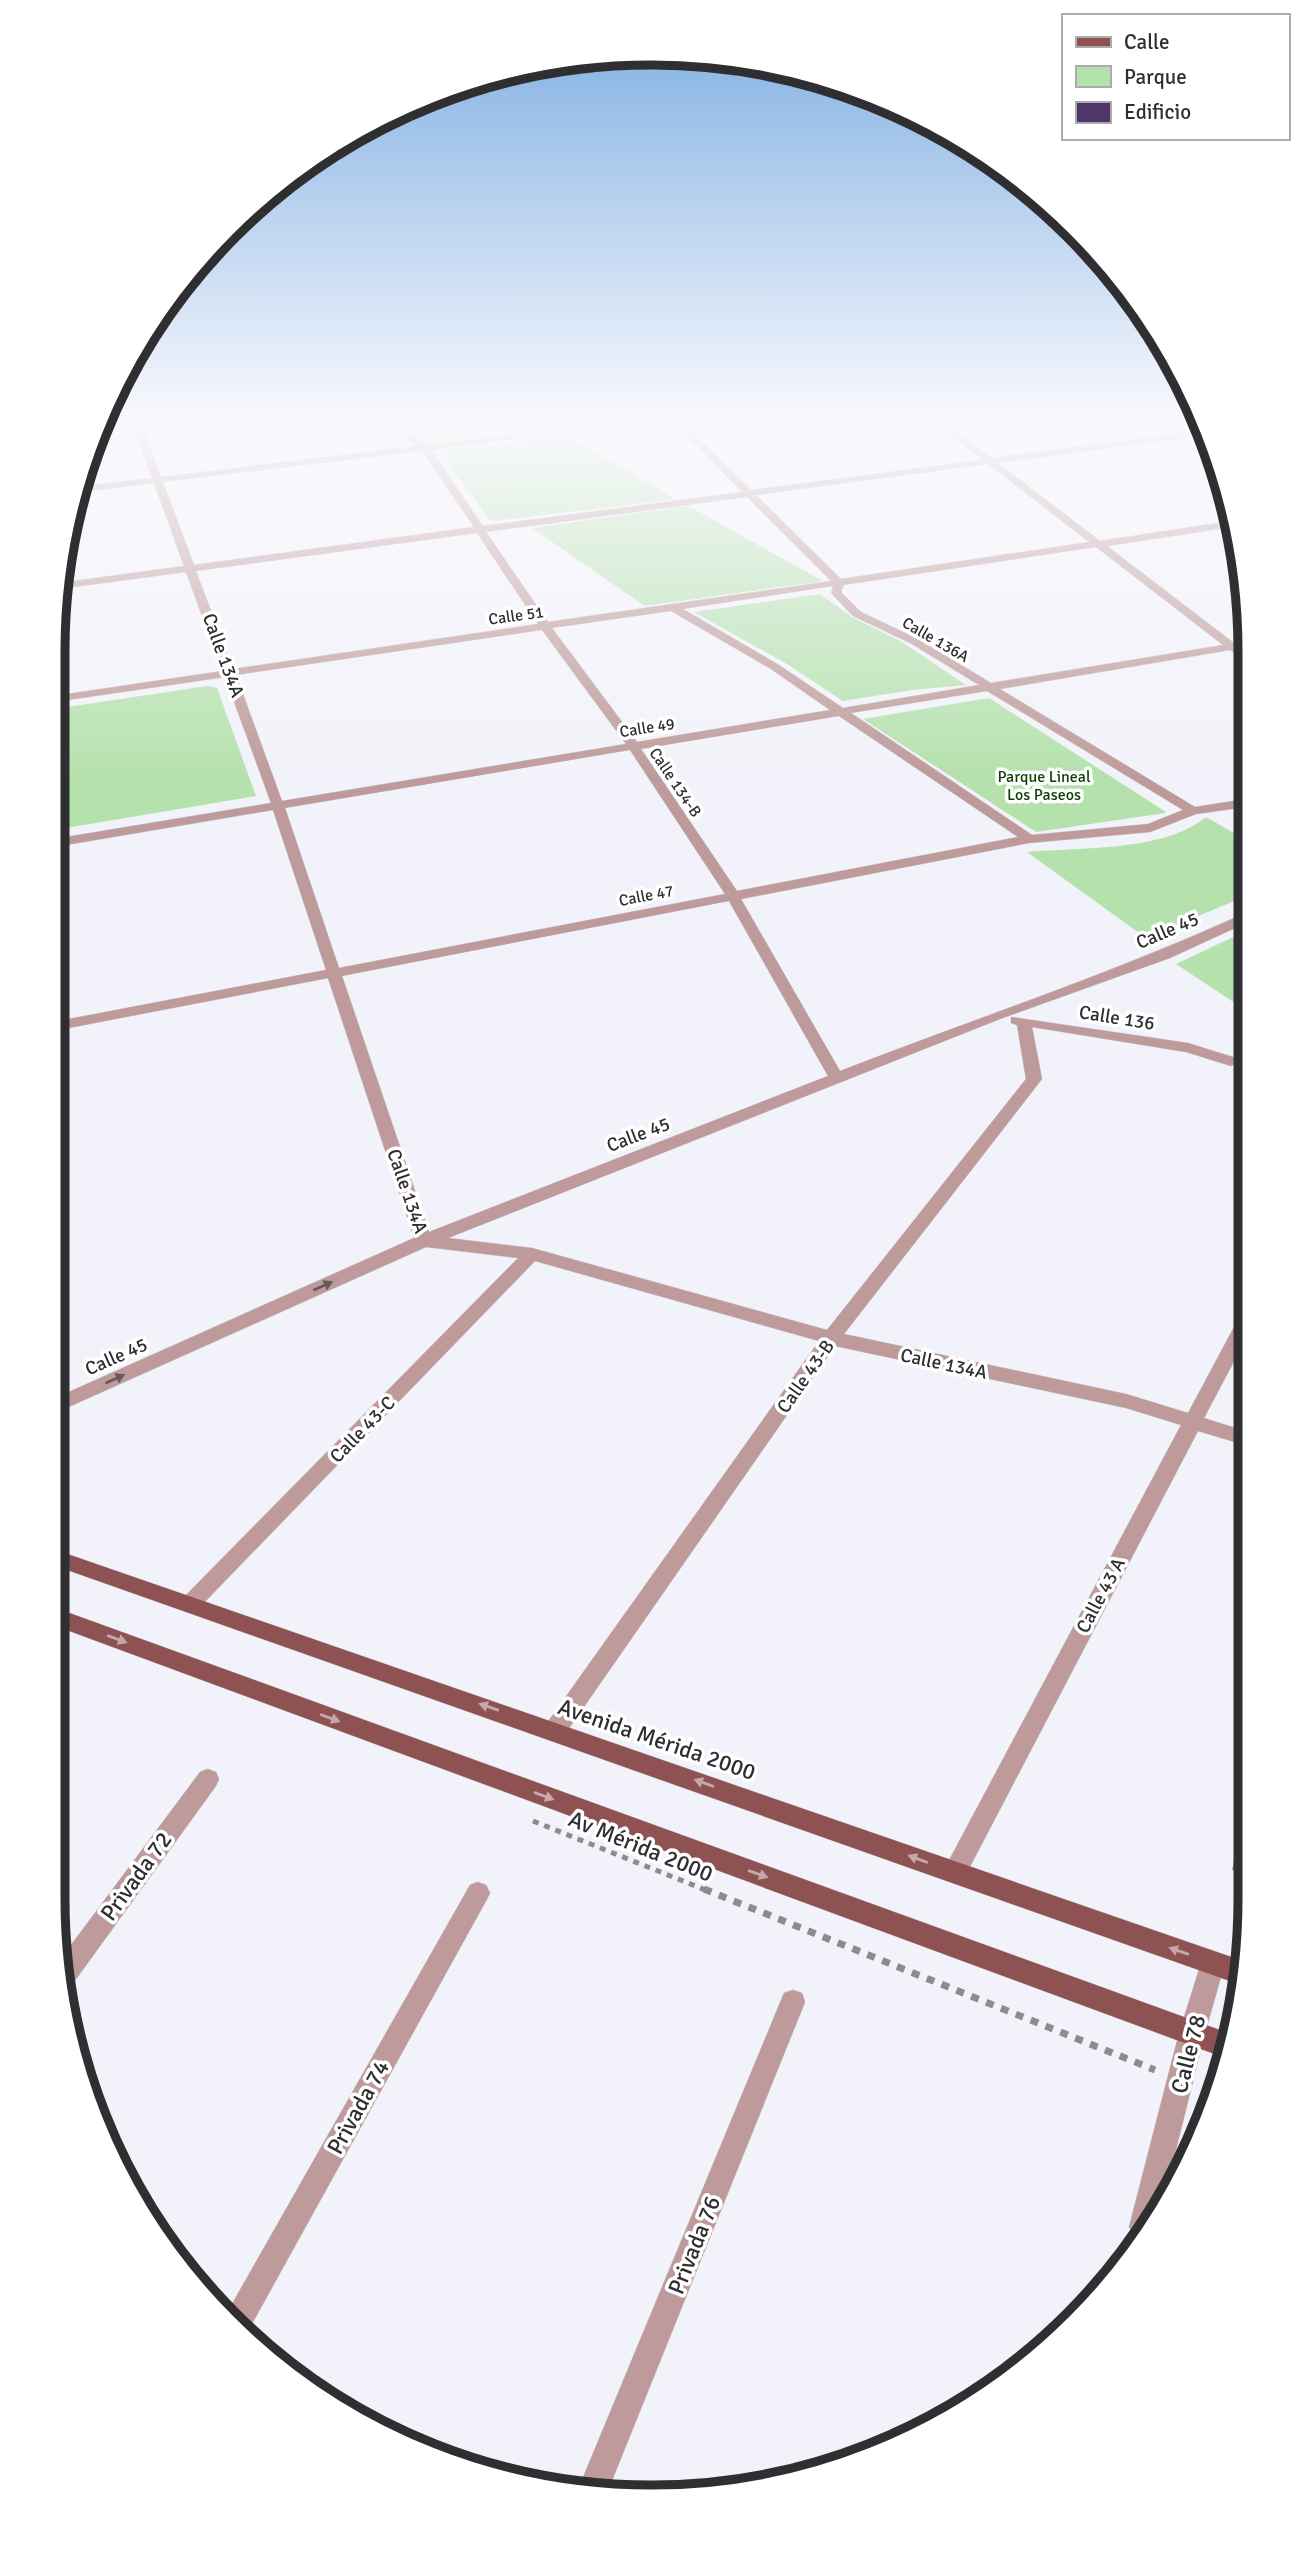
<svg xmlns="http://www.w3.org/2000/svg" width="1303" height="2550" viewBox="0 0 1303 2550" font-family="Signika,sans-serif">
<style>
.green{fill:#b5e1ad}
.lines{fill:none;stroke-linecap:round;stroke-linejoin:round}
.minor-casing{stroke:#cfcfd6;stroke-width:1}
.major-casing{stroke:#cfcfd6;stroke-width:1}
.path-far1{stroke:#8b8b91;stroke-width:5;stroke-dasharray:6 6;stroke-linecap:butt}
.path{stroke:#8b8b91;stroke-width:7;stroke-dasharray:8 8;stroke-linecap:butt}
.minor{fill:#be9b9a;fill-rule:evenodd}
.major{fill:#8d5251;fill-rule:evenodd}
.wall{fill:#a094b2}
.building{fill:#4f356b;stroke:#806e96;stroke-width:2}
.oneway{fill:#685a5c}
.oneway2{fill:#c6a8a8}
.labels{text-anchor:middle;stroke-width:7;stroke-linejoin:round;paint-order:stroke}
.far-street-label{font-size:16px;fill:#2f2f32;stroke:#fff}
.far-park-label{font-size:16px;fill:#0e3e04;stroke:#fff}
.street-label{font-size:19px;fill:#2f2f32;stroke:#fff}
.near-street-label{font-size:23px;fill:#2f2f32;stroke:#fff}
.rim{fill:none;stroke:#2f2f32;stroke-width:9}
</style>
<rect width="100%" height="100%" fill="#f2f2fa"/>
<path class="green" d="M402,421h111l21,12 -94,11z
M568,436l108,63 -182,22 -5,-2 -49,-68z
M688,506l135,75 -178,25 -113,-78z
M820,594l32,23 50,25 64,43 -54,5 -69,11 -56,-37 -93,-52z
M207,686l10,2 39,108 -202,34v-121z
M989,698l177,114 -1,1 -129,19 -173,-113z
M1206,817l40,23v56l-100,42 -119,-86c53,-5 137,0 179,-35z
M1246,931l1,80 -71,-47z"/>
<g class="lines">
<defs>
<path id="minor" d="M132,421h8l21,56 256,-31 -33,-25h9l34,24 200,-24h24l-220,29 52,76 259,-34 -70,-71h9l70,69 231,-30 -49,-39h9l50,37 215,-29 1,6 -210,28 102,78 131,-20 1,6 -125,19 127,97 12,-2v6l-5,1 5,3v9l-16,-10 -230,39 195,118 51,-8v8l-50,7 -46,18 -121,11 -288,56 99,172c134,-52 271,-97 401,-156l5,-1v9l-76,35 -170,61 -552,219 84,10 295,82 199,-251 -9,-54 -6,-2v-6l177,26 48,15 3,3 -8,5 -45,-14 -154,-25 10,52 -198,255 282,60 62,19 53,-99 6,-1 1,22 -44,83 44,14v14l-50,-15 -235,449 -8,3 -8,-3 -4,-8 4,-8 234,-439 -55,-17 -291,-62 -272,391 -8,3 -8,-3 -3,-7 3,-7 272,-382 -284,-80 -337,348 -7,3 -7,-3 -3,-6 3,-6 334,-339 -92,-11 -373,167v-15l361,-161 -86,-260 -275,53v-9l273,-52 -53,-160 -219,37v-8l217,-36 -46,-126 -171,25v-6l168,-25 -36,-99 -128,17 1,-6 125,-17 -30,-83 -80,10 3,-6 75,-9zM422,451l52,76 -280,38 -31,-83zM988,464l101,78 -248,37 -85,-84zM747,497l84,84 -283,41 -62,-90zM477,533l61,91 -305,45 -37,-98zM1096,547l127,98 -232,38 -73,-44 -57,-27 -20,-20 3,-7zM833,586l-2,7 22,23 57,27 69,42 -136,23 -64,-43 -96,-56zM671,611l100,58 59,41 -193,32 -85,-114zM542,630l84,114 -344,57 -46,-126zM987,691l196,119 -35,14 -116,11 -181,-122zM839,716l179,121 -281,54 -96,-142zM630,750l95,144 -386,74 -54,-160zM729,901l99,175 -399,156 -87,-256z
M208,1769l8,3 3,7 -3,7 -142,196 -7,3 -5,-28 138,-185z
M478,1882l8,3 4,8 -4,8 -238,430 -20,-20 242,-426z
M1213,1951l9,3 3,9 -20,70 -41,165 -28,40 -7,-11 50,-194 22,-70 3,-9z
M793,1990l9,3 3,9 -196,486 -30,-1 205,-494z"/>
<path id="major" d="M53,1549l1190,412 2,1 -4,23 -1188,-420z
M53,1607l1178,427 2,1 -5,24 -1175,-434z"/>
</defs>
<use href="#minor" class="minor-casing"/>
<use href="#major" class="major-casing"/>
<path class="path-far1" d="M533,1821l175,70"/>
<path class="path" d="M704,1889l451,181
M1206,2089l9,4"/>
<use href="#minor" class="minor"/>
<use href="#major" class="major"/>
</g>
<path class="wall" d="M1249,1810v67l-17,-7 10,-47z"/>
<path class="building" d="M1249,1819v36l-7,-3z"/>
<defs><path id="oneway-solid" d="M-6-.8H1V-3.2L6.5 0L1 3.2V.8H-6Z" transform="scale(1.75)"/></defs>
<g class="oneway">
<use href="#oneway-solid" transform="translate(323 1286) rotate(-24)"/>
<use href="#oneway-solid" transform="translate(115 1379) rotate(-24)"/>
</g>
<g class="oneway2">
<use href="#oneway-solid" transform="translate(117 1639) rotate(20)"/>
<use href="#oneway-solid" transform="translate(489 1707) rotate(-161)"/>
<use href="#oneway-solid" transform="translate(330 1718) rotate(20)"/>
<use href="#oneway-solid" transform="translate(704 1783) rotate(-160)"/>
<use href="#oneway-solid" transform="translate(544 1796) rotate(20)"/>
<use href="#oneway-solid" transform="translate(918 1859) rotate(-160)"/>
<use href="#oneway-solid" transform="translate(758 1874) rotate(20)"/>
<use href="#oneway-solid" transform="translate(1179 1951) rotate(-161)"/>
</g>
<linearGradient id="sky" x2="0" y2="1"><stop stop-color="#7bace2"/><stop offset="0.54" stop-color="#f9f9fd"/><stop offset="1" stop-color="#f9f9fd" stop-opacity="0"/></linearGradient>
<rect width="1303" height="778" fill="url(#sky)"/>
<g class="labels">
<g class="far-street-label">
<text transform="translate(516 615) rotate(-8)" y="6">Calle 51</text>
<text transform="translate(936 639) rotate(30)" y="6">Calle 136A</text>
<text transform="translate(647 727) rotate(-9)" y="6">Calle 49</text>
<text transform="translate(676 782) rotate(56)" y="6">Calle 134-B</text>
<text transform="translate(646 895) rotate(-11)" y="6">Calle 47</text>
</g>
<g class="far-park-label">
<text x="1044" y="782">Parque Lineal<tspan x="1044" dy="18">Los Paseos</tspan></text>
</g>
<g class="street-label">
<text transform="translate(224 655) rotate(70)" y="7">Calle 134A</text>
<text transform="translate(1167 930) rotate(-23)" y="7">Calle 45</text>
<text transform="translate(1117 1017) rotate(9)" y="7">Calle 136</text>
<text transform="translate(638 1134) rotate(-21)" y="7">Calle 45</text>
<text transform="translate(408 1191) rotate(71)" y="7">Calle 134A</text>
<text transform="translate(116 1356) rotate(-24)" y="7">Calle 45</text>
<text transform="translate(944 1363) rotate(12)" y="7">Calle 134A</text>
<text transform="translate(805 1376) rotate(-55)" y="7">Calle 43-B</text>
<text transform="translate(362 1429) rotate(-46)" y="7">Calle 43-C</text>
<text transform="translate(1100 1595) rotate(-62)" y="7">Calle 43 A</text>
</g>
<g class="near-street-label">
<text transform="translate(657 1739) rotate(19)" y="8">Avenida Mérida 2000</text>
<text transform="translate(641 1846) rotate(22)" y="8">Av Mérida 2000</text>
<text transform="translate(136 1876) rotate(-54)" y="8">Privada 72</text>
<text transform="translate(1188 2054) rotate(-76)" y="8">Calle 78</text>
<text transform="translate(358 2107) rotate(-61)" y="8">Privada 74</text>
<text transform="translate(694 2245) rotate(-68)" y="8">Privada 76</text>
</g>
</g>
<path d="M0 0H1303V2550H0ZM651 65H652A586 586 0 0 1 1238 651V1899A586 586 0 0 1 652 2485H651A586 586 0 0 1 65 1899V651A586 586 0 0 1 651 65Z" fill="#fff" fill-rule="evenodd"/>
<path class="rim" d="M651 65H652A586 586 0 0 1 1238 651V1899A586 586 0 0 1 652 2485H651A586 586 0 0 1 65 1899V651A586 586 0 0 1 651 65Z"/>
<rect x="1062" y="14" width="228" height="126" fill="#ffffff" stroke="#acacad" stroke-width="2"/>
<rect x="1076" y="37" width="35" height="10" fill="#8d5251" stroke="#acacad" stroke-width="2"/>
<text x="1124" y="49" font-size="21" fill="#2f2f32">Calle</text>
<rect x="1076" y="66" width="35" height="21" fill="#b5e1ad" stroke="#acacad" stroke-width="2"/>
<text x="1124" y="84" font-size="21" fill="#2f2f32">Parque</text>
<rect x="1076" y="102" width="35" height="21" fill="#4f356b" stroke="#acacad" stroke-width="2"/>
<text x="1124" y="119" font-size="21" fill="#2f2f32">Edificio</text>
</svg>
